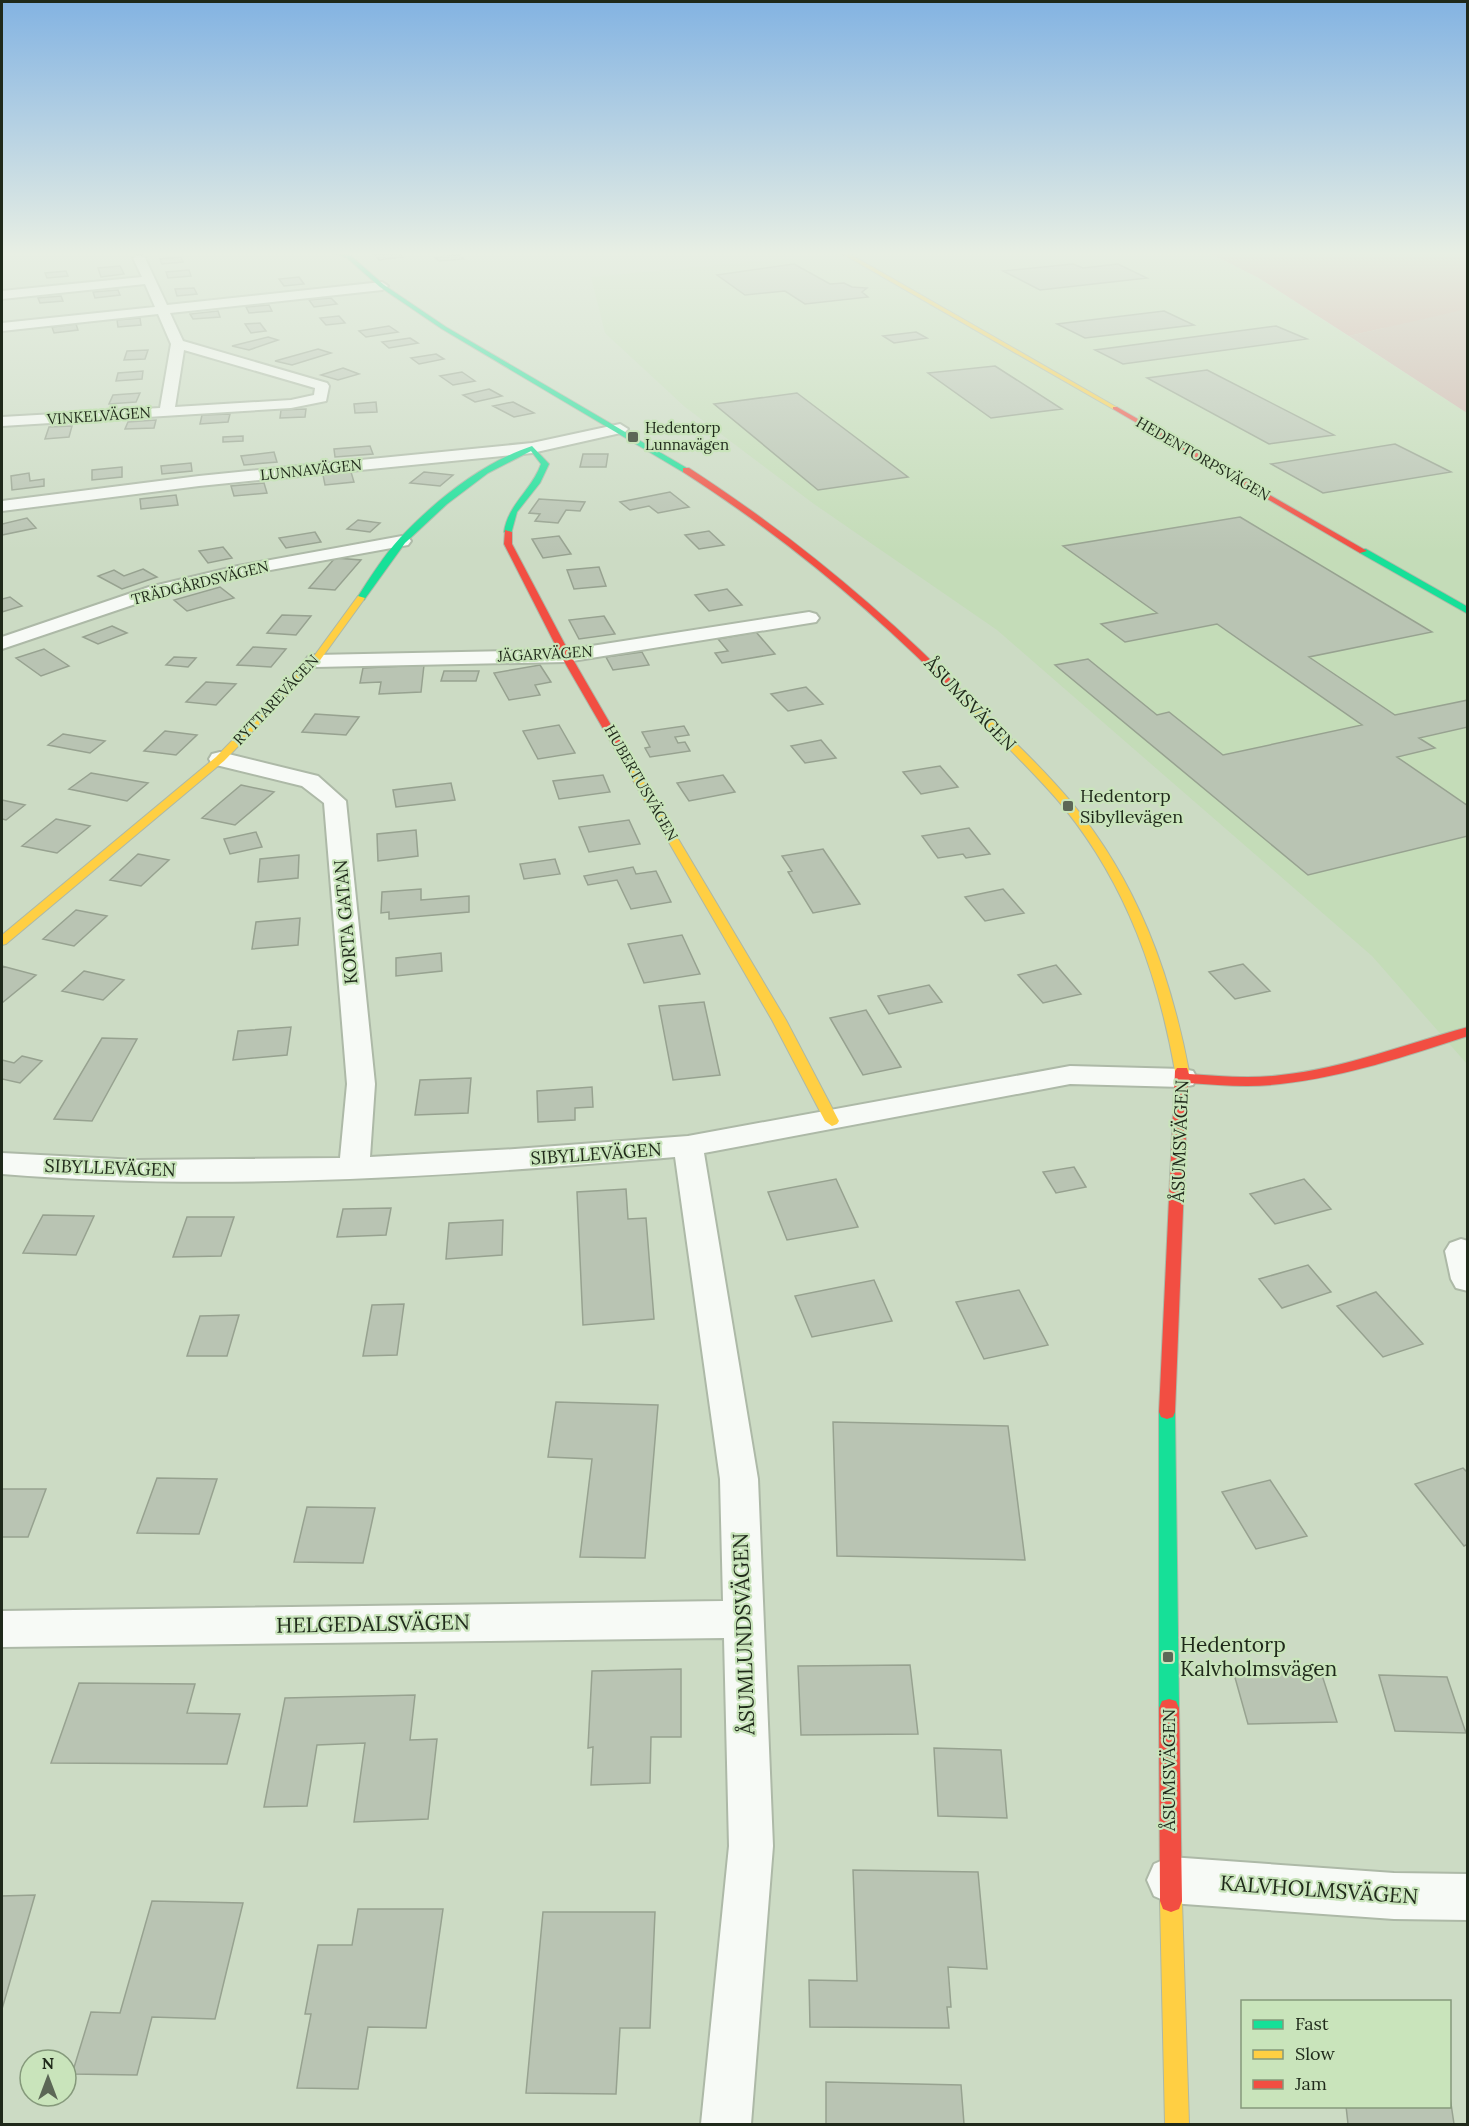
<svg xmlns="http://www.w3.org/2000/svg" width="1469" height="2126" viewBox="0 0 1469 2126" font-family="Lora,serif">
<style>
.built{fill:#c4dcb8}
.green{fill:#d0b4ac}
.forest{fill:#d6aca5}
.building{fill:#b9c4b3;stroke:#97a290;stroke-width:1.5}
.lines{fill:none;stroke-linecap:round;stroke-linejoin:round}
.street-casing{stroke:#adb9a7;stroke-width:4}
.fast-casing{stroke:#adb9a7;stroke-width:2}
.slow-casing{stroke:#adb9a7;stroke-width:2}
.jam-casing{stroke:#adb9a7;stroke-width:2}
.street{fill:#f7faf6;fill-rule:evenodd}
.fast{fill:#16e098;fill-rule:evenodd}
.slow{fill:#ffcf43;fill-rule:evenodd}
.jam{fill:#f24e42;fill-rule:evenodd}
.poi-dot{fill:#5c6756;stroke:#c9e4bb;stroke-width:2}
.labels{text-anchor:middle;stroke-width:4.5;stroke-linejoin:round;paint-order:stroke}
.far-street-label{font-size:15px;fill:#1f291a;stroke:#c9e4bb}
.far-poi-label{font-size:15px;fill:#1f291a;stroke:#c9e4bb;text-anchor:start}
.street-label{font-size:18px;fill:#1f291a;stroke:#c9e4bb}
.poi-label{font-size:18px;fill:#1f291a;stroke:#c9e4bb;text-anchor:start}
.near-street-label{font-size:21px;fill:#1f291a;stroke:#c9e4bb}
.near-poi-label{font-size:21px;fill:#1f291a;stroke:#c9e4bb;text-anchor:start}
</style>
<rect width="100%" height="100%" fill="#ccdbc4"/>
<path class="built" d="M846,253h363l48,24 210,136v651l-95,-108 -375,-326 -183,-126 -129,-97 -80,-74 -14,-56z"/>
<path class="green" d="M1467,255v158l-118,-77 35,-8z"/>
<path class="forest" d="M1209,253h258v56l-118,27 -92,-59z"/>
<path class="building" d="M399,253l4,4 -24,3 -4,-6z
M460,255l4,4 -25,2 -4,-4z
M181,257l2,5 -21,2 -2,-5z
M794,264l36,20 14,-1 8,4 15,1 -5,4 6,5 -63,7 -20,-13 -40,4 -28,-20z
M1073,264l10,4 35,-4 29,14 -107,12 -37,-19z
M120,266l4,8 -23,3 -3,-9z
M189,270l2,6 -23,2 -2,-6z
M66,271l2,5 -21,2 -2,-5z
M299,277l5,7 -20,2 -5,-7z
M194,288l3,6 -20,2 -2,-7z
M118,290l2,5 -25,3 -2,-6z
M61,296l2,5 -23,2 -2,-5z
M331,298l6,6 -23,3 -5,-7z
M269,305l3,6 -23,2 -3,-6z
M218,311l2,6 -27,2 -3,-5z
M1164,311l30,14 -109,13 -28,-14z
M339,316l6,7 -19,2 -6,-7z
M140,318l1,7 -23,2 -1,-7z
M260,323l6,8 -15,2 -6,-9z
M76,324l2,6 -24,3 -2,-6z
M389,326l9,6 -32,5 -7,-6z
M1276,326l31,13 -184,25 -28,-14z
M916,332l11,6 -33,5 -11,-7z
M268,337l10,3 -29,10 -17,-4z
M410,338l8,5 -29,5 -7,-6z
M318,349l13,4 -39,12 -17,-4z
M148,350l-3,9 -21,1 3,-9z
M436,354l8,5 -25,5 -8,-6z
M995,366l67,43 -71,9 -63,-45z
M343,368l16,6 -21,6 -17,-5z
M1207,370l127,65 -65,9 -122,-66z
M143,371l-1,8 -26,2 2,-8z
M462,372l13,9 -22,4 -13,-9z
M489,389l13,7 -27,6 -12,-7z
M140,393l-4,9 -27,2 4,-9z
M797,393l111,84 -90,13 -104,-86z
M376,402l1,10 -22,1 -1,-9z
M513,402l21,11 -20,4 -21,-11z
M306,409l-1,8 -25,1 1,-8z
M230,414l-2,8 -28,2 2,-9z
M156,420l-2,8 -29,1 3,-7z
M72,426l-3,11 -24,2 4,-12z
M243,436v5l-20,1v-5z
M1395,444l56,28 -128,21 -52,-29z
M370,446l3,8 -38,3 -1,-8z
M274,452l3,10 -33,3 -3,-9z
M583,454h25l-2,13h-26z
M191,463l1,8 -30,3 -1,-8z
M122,467v10l-30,3v-10z
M351,472l3,10 -29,3 -2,-10z
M424,472l29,3 -13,11 -30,-3z
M29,473l1,8 14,-2v7l-32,4 -1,-14z
M264,483l3,10 -33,3 -3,-10z
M670,492l19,15 -31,6 -9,-7 -19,4 -10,-8z
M176,495l2,10 -37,4 -1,-10z
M539,499l46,3 -5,9 -14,-1 -8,13 -23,-2 5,-7 -11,-1z
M1240,517l192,115 -123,25 86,58 73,-15v27l-49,11 16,10 -38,9 71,49v30l-160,39 -253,-210 33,-6 69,56 12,-3 54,43 139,-30 -145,-101 -92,18 -24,-18 56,-11 -94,-67z
M27,518l9,10 -34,7v-11z
M358,520l22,3 -10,9 -23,-3z
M709,531l15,14 -25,4 -14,-14z
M315,532l6,10 -35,6 -7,-10z
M559,536l12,18 -28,4 -11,-19z
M223,547l9,11 -24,5 -9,-12z
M335,558l26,2 -26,30 -26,-2z
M599,567l7,19 -32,3 -7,-19z
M143,569l14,8 -35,12 -24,-13 16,-6 10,6z
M220,587l14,11 -47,13 -13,-11z
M727,589l15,16 -33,6 -14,-16z
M10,597l12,9 -20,6v-13z
M282,615l29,1 -15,19 -29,-2z
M604,616l11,18 -36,5 -10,-19z
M112,626l15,7 -29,11 -15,-7z
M756,632l19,22 -53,9 -7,-10 13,-2 -10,-12z
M253,647l33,2 -15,18 -34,-2z
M44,649l25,17 -28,10 -25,-18z
M642,652l7,13 -36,5 -7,-13z
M174,657l22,1 -8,9 -22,-2z
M424,665l-3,27 -42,2 2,-12 -21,1 3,-15z
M540,665l11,17 -16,3 5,10 -31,5 -15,-27z
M444,671h35l-3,10h-35z
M206,682l30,2 -20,21 -30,-3z
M806,687l17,17 -35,7 -17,-17z
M315,714l44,3 -13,18 -44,-3z
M559,725l16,28 -37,6 -15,-28z
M684,726l5,9 -14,2 3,6 7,-1 5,9 -40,6 -5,-9 5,-1 -8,-15z
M165,731l32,4 -21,20 -32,-4z
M63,734l42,7 -15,12 -42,-8z
M821,740l15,18 -31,5 -14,-17z
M940,766l18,21 -37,7 -18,-22z
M91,773l57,10 -21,18 -58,-12z
M603,775l7,17 -51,7 -6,-18z
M723,775l12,17 -46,9 -12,-18z
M451,783l4,17 -59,7 -3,-17z
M241,785l33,7 -39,33 -33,-7z
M2,800l23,5 -19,15 -4,-1z
M56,819l34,7 -33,27 -35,-7z
M629,820l11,24 -51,8 -10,-25z
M969,828l21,26 -24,4 -3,-4 -25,4 -16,-22z
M416,830l2,26 -40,5 -1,-27z
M256,832l6,15 -32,7 -6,-15z
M823,849l37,55 -47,9 -25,-41 4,-1 -10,-15z
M138,854l31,6 -28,26 -31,-6z
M299,855l-1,23 -40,4 2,-23z
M555,859l5,15 -36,5 -4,-15z
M633,867l3,7 20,-3 15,31 -40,7 -14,-29 -29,5 -4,-9z
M421,889v11l48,-4v16l-80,7v-7l-8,1 1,-21z
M1003,889l21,24 -39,8 -20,-24z
M76,910l31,6 -33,30 -31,-7z
M300,918l-2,27 -46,4 4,-27z
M682,935l18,39 -56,9 -16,-39z
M441,953l1,18 -46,5v-18z
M1243,964l27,27 -35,8 -26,-27z
M1056,965l25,29 -38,9 -25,-28z
M2,966l34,9 -34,28z
M84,971l40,9 -21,20 -41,-9z
M929,985l13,17 -53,12 -11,-18z
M704,1002l16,73 -47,5 -14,-74z
M866,1010l35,57 -38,8 -33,-57z
M291,1027l-4,28 -54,5 5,-29z
M102,1038l35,1 -45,82 -38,-2z
M22,1056l20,5 -22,22 -18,-4v-19l12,3z
M471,1078l-3,35 -53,2 5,-35z
M592,1087l1,20 -18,1v12l-37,2 -1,-31z
M1074,1167l12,20 -30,6 -13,-21z
M836,1179l22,48 -71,13 -19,-48z
M1304,1179l27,30 -56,15 -25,-30z
M626,1189l2,30 18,-1 8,101 -71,6 -6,-133z
M391,1208l-5,27 -49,2 6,-28z
M43,1215l51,1 -18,39 -53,-2z
M187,1217h47l-13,39 -48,1z
M503,1220l-1,35 -56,4 3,-36z
M1308,1265l23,27 -49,16 -23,-29z
M874,1280l18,41 -80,16 -17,-41z
M1019,1290l29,55 -64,14 -28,-57z
M1376,1292l47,52 -40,13 -46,-51z
M404,1304l-7,51 -34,1 9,-51z
M239,1315l-12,41h-40l13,-40z
M556,1402l102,3 -13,153 -65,-1 12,-98 -44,-2z
M833,1422l175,4 17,134 -188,-4z
M1463,1468l5,5v71l-4,2 -49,-62z
M157,1478l60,1 -18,55 -62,-1z
M1270,1480l37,56 -51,13 -34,-57z
M2,1489h44l-18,48h-26z
M307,1507l68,1 -12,55 -69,-1z
M910,1665l8,69 -117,1 -3,-69z
M681,1669v68h-30l-1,46 -59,2 2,-38 -5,1 4,-77z
M1321,1672l16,50 -89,2 -14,-50z
M1379,1675l68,2 19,56 -71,-2z
M79,1683l116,1 -8,29 53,1 -13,50 -176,-1z
M415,1695l-5,45 27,-1 -9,80 -74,3 11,-79 -48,2 -10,61 -43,1 21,-109z
M934,1748l67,2 6,68 -69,-2z
M853,1870l125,2 9,97 -39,-2 3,40h-4l2,21 -139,-1 -1,-47 48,1z
M35,1895l-33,114v-113z
M152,1901l91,2 -28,116 -63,-2 -15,58 -65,-1 19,-62 29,1z
M358,1909h85l-17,119 -58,-1 -10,62 -61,-1 14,-74h-6l13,-69h34z
M543,1912h112l-5,116h-30l-4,66 -90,-1z
M826,2082l135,3 3,39h-138z
M1450,2097l4,27h-106l-2,-18h104z"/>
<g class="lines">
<defs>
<path id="street" d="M139,255l6,3 22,47 215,-23 6,4 -6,4 -212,23 13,28 144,42 2,3 -3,15 -35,7 -289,18v-9l158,-9 11,-64 -13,-30 -156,17v-8l153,-16 -10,-23 -143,15v-8l140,-14 -9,-19zM184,350l131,38 -1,7 -23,5 -116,7z
M620,424l8,5 -3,3 -93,21 -333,33 -197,25v-10l197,-25 333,-33z
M402,536l6,1 3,4 -3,4 -170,31 -76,19 -160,54v-12l147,-50 89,-21z
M809,612l7,2 3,4 -3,4 -250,40 -251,5 -7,-2 -3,-4 3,-4 7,-2 251,-5z
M220,752l98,24 28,25 29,283 -5,73 145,-8 173,-13 382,-70 113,3 10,2 4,7 -4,7 -10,2 -113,-3 -366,69 54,326 15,367 -22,278h-50l28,-278 -5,-208 -722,9v-36l721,-10 -3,-122 -45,-322c-224,19 -450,35 -673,17v-21l135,7 203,-2 7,-74 -23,-281 -22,-17 -90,-22 -3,-5 3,-5z
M1461,1239l7,2v50l-12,-3 -5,-9 -6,-28 5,-8z
M1170,1857l224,16 74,1v46l-74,-1 -224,-16 -16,-7 -7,-16 7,-16z"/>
<path id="fast" d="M333,253l18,3 33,29 62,42 244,143 -7,2 -241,-143 -62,-42 -33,-29z
M532,446l17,18 -9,19 -23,29 -6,22 -7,-2c4,-28 28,-42 37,-68l-10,-13 -43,22 -41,31 -42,39 -41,57h-6l-1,-2c13,-20 27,-43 43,-60 36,-38 82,-75 132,-92z
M1360,549h6l102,58v7l-108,-61z
M1167,1405l6,2 2,5 4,296 -3,7 -7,2 -7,-2 -3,-7v-296l2,-5z"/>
<path id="slow" d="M841,253h7l270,155 -5,1z
M358,596l7,2 -47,65 -94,98 -218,183 -4,1v-10l214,-178 96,-98z
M967,698l3,1c35,34 71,67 102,104 65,79 98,169 117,268l-2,3h-10l-2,-3c-17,-96 -48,-185 -110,-262 -31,-38 -68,-71 -101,-106v-4z
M625,755l5,3 156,262 53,101 -2,3 -5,2 -7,-5 -53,-101 -152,-262z
M1171,1890l8,3 3,8 7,223h-24l-5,-223 3,-8z"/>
<path id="jam" d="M1113,407h4l250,144 -7,2 -247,-144z
M683,468h6c103,67 195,143 281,231v4h-6c-86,-88 -178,-165 -281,-231z
M505,530l7,2v12l59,112 59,102 -1,2 -4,1 -5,-3 -59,-102 -57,-112z
M1468,1027v9c-62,20 -123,41 -188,48 -30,4 -61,1 -92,-1l-13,329 -2,5 -6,2 -6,-2 -2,-5 16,-341 2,-3h10l2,6c30,2 61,5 92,1 65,-7 124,-31 187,-48z
M1169,1699l7,2 3,7 3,193 -3,8 -8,3 -8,-3 -3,-8 -1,-193 3,-7z"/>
</defs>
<use href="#street" class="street-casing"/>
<use href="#fast" class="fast-casing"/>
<use href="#slow" class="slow-casing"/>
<use href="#jam" class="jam-casing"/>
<use href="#street" class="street"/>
<use href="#fast" class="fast"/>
<use href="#slow" class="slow"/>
<use href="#jam" class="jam"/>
</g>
<linearGradient id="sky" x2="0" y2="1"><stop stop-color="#83b3e2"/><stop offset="0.46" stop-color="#e8efe4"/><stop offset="1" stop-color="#e8efe4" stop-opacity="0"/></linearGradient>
<rect width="1469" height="551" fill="url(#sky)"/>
<g class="poi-dot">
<rect x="627" y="431" width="12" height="12" rx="3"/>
<rect x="1062" y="800" width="12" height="12" rx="3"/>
<rect x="1162" y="1651" width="12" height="12" rx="3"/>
</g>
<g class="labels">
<g class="far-street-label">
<text transform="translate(99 416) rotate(-4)" y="5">VINKELVÄGEN</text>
<text transform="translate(1203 459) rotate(30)" y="5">HEDENTORPSVÄGEN</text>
<text transform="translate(311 470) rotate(-6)" y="5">LUNNAVÄGEN</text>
<text transform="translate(200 583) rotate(-14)" y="5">TRÄDGÅRDSVÄGEN</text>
<text transform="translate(545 654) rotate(-3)" y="5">JÄGARVÄGEN</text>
<text transform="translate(276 700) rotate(-47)" y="5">RYTTAREVÄGEN</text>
<text transform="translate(641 783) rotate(60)" y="5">HUBERTUSVÄGEN</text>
</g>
<g class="far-poi-label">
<text x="645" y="433">Hedentorp<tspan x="645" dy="17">Lunnavägen</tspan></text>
</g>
<g class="street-label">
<text transform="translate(970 704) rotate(46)" y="6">ÅSUMSVÄGEN</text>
<text transform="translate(346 922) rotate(-95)" y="6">KORTA GATAN</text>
<text transform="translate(1180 1141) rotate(-88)" y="6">ÅSUMSVÄGEN</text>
<text transform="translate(596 1154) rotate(-4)" y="6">SIBYLLEVÄGEN</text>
<text transform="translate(110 1168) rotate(2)" y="6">SIBYLLEVÄGEN</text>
<text transform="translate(1169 1770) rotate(-90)" y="6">ÅSUMSVÄGEN</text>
</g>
<g class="poi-label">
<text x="1080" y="802">Hedentorp<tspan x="1080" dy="21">Sibyllevägen</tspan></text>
</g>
<g class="near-street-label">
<text transform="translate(373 1624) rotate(-1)" y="7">HELGEDALSVÄGEN</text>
<text transform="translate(744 1634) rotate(-92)" y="7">ÅSUMLUNDSVÄGEN</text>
<text transform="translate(1319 1890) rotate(4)" y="7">KALVHOLMSVÄGEN</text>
</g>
<g class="near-poi-label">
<text x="1180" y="1652">Hedentorp<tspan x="1180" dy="24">Kalvholmsvägen</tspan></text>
</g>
</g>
<rect width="1469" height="2126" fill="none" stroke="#1f291a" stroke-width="6"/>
<rect x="1241" y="2000" width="210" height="108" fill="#c9e4bb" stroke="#85997b" stroke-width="1.5"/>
<rect x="1253" y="2020" width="30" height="9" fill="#16e098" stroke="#85997b" stroke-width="1.5"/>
<text x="1295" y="2030" font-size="18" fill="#1f291a">Fast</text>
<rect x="1253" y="2050" width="30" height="9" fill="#ffcf43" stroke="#85997b" stroke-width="1.5"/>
<text x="1295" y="2060" font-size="18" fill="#1f291a">Slow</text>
<rect x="1253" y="2080" width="30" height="9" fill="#f24e42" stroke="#85997b" stroke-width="1.5"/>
<text x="1295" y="2090" font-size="18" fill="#1f291a">Jam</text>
<g transform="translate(48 2078)"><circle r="28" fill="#c9e4bb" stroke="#85997b" stroke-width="1.5"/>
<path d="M0-4.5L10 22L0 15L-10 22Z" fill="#5c6756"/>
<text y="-9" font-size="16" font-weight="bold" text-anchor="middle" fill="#1f291a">N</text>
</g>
</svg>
